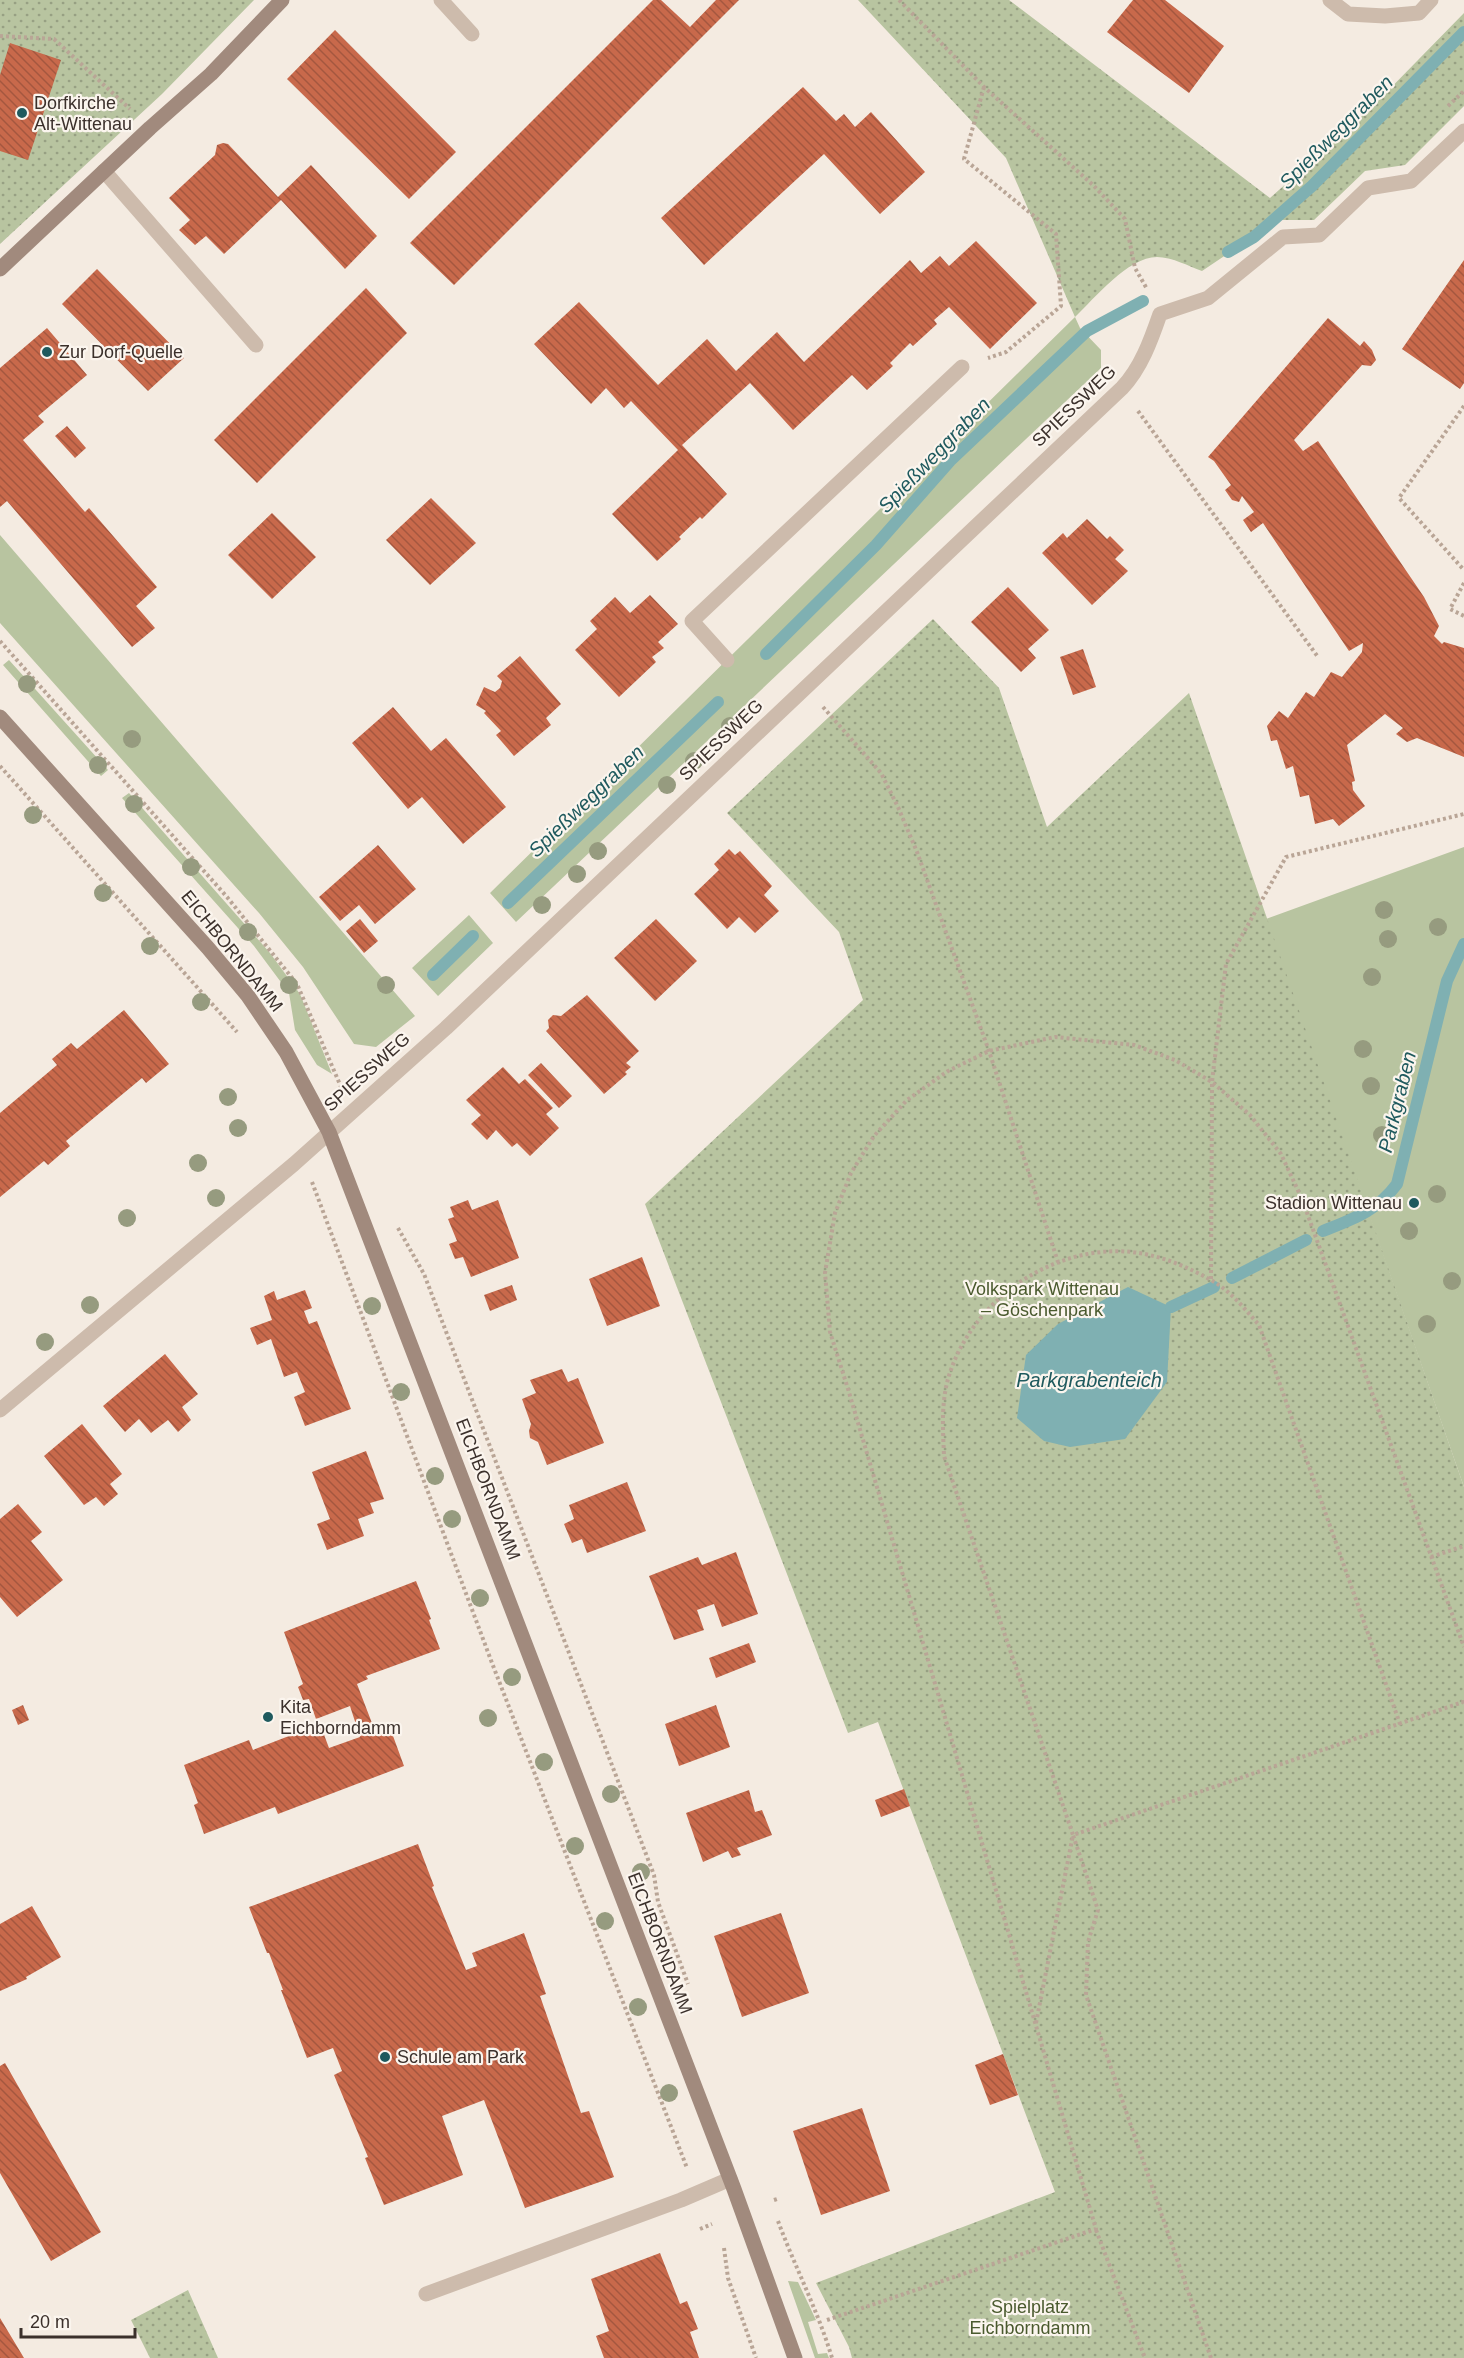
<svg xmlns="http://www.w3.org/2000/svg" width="1464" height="2358" viewBox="0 0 1464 2358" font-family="Arial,sans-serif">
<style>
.grass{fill:#b8c4a0}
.park{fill:url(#park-dots)}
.water{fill:#7fb0b2}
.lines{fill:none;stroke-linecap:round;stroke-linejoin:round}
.stream{stroke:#7fb0b2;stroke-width:12}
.building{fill:url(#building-back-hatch)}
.path{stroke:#b9a596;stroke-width:4;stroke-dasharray:3 3;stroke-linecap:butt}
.service{stroke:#cdbbac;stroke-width:15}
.minor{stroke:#cdbbac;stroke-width:15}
.secondary{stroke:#a18a7d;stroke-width:15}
.tree{fill:#969b7f}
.poi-dot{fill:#1f5a5e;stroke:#fbf5ee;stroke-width:2}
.labels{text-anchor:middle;stroke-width:4.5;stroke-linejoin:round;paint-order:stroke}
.poi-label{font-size:18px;fill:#3b302b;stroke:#fbf5ee;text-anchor:start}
.street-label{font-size:18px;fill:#3b302b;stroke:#fbf5ee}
.park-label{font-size:18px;fill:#4a5a2e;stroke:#fbf5ee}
.water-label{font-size:20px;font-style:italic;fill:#1f5a5e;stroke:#fbf5ee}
</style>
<defs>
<pattern id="park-dots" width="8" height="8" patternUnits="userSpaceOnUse" patternTransform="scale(1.5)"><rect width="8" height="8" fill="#b8c4a0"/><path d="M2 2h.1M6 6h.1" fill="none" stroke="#97a083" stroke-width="1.8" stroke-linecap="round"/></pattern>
<pattern id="building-back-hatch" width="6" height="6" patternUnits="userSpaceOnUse" patternTransform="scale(1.5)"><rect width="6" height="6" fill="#c8694b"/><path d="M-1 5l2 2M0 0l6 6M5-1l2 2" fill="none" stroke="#a4573f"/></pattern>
</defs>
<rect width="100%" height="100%" fill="#f4ebe1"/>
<path class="grass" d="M1075,317l5,11 21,22v18l-585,554 -26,-29z
M0,535l391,453 24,28 -39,31 -22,-3 -51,-77 -44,-54 -259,-290z
M9,660l99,110 -7,6 -98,-111z
M129,793l141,160 30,41 32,80 -15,-9 -22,-35 -6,-37 -35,-47 -132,-148z
M1464,847v640l-198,-568z
M469,915l24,28 -55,53 -26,-28z
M788,2281l10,1 18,38 -8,2 10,32 9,-1 2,5h-14z"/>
<path class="park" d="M0,0h254l-92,94 -162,150z
M858,0h151l261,198 103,-92 91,-93v93l-59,59 -40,6 -51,49h-36l-76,51c-14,-5 -30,-14 -45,-14 -29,0 -62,41 -82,60l-69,-159z
M933,619l66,69 48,139 142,-134 275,794v871h-612l-3,-11 -33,-64 239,-91 -177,-470 -30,11 -203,-529 218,-204 -24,-68 -112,-119z
M188,2290l30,68h-68l-19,-38z"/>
<path class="water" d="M1128,1287l43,20 -4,75 -42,57 -55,8 -26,-6 -27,-23 9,-63 32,-31z"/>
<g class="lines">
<path class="stream" d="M1228,252l26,-15 58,-51 152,-154
M766,654l110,-109 74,-84 137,-130 56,-30
M508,903l210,-201
M433,975l40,-39
M1323,1231c30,-12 54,-20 74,-47l50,-203 17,-37
M1232,1278l74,-38
M1171,1307l43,-20"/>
</g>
<path class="building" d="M653,0h8l29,27 26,-27h23l-285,285 -44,-42z
M1133,0h32l59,46 -35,47 -82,-61z
M335,30l121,122 -47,47 -122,-120z
M10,43l51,17 -33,100 -28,-9v-76z
M803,87l33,34 8,-7 11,13 16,-15 54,60 -45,42 -56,-60 -120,111 -43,-47z
M223,143l5,1 50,53 33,-32 66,71 -32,33 -64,-69 -57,54 -18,-18 -11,9 -16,-15 11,-10 -21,-22 46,-43 2,-10z
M976,241l61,62 -47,46 -41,-42 -15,13 3,4 -24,22 -3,-3 -20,20 3,3 -26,24 -15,-15 -59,55 -43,-47 -68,62 45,49 -25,25 -2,-2 -21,20 2,2 -24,22 -45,-47 66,-64 -47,-49 -7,7 -18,-20 -15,16 -57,-60 45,-42 79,83 49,-46 29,32 41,-39 27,30 106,-102 11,13 19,-17 9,10z
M1464,260v123l-4,6 -58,-40z
M97,269l87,89 -36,33 -86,-87z
M366,288l41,45 -150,150 -43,-43z
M1328,318l32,28 4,-5 8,9 4,10 -5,6 -9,-1 -68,75 9,11 15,-10 106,156 15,29 -5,10 8,8 2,-2 20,6v109l-47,-19 -10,4 -11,-8 7,-6 -18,-14 -38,31 8,36 -3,1 1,8 12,16 -26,20 -6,-7 -18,5 -6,-29 -9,2 -7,-31 -7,3 -9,-29 -6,1 -4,-15 12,-15 9,7 18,-26 8,5 17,-25 11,5 20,-25 1,-9 -14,8 -86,-128 -12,9 -8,-12 11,-8 -12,-16 -3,6 -7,-2 -7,-10 6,-5 -17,-24 -6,-4z
M47,328l40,47 -49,41 6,6 -21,18 62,72 4,-4 68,79 -21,19 19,22 -23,19 -125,-146 -7,6v-139z
M67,426l19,22 -11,10 -20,-22z
M431,498l45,45 -46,42 -44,-45z
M272,513l44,44 -44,42 -44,-44z
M1087,519l20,20 3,-3 14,14 -9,9 13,12 -36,34 -50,-52 21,-20 4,5z
M1008,587l41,43 -21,19 8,9 -15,14 -50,-50z
M650,595l28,29 -20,18 6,6 -12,9 4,5 -37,35 -44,-47 22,-21 -7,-8 25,-24 15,16z
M1083,649l13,38 -23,8 -13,-38z
M520,656l41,48 -15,14 5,7 -37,31 -18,-21 5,-4 -17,-18 2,-2 -10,-6 8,-18 11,5 5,-4 2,-7 -5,-5z
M393,707l38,44 15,-13 60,69 -43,37 -41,-47 -14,12 -56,-66z
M378,845l38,44 -41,35 -16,-19 -19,16 -21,-24z
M729,849l6,6 5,-4 32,35 -8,9 15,16 -24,22 -16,-16 -12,12 -33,-35 25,-24 -5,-6z
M360,919l18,22 -14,12 -18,-22z
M656,919l41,42 -42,40 -41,-43z
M587,995l52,56 -13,12 5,4 -6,5 2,2 -23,20 -58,-63 3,-3 -1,-8 5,-5 8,1z
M124,1010l45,54 -23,19 -4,-5 -76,63 4,5 -22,19 -4,-4 -44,36v-84l57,-48 -5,-6 19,-16 6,6z
M541,1063l31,33 -13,12 -31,-33z
M503,1067l16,17 6,-5 28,29 -7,6 13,14 -29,28 -13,-13 -5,4 -16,-17 -9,10 -16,-16 10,-9 -15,-15z
M468,1200l4,10 26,-10 21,58 -48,19 -8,-20 -8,2 -6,-15 8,-3 -9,-22 6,-2 -4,-10z
M642,1257l18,49 -53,20 -18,-47z
M512,1285l5,15 -27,11 -6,-16z
M305,1290l7,18 -8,3 5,13 8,-3 34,88 -46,17 -11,-29 11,-5 -8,-20 -13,5 -13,-38 -14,6 -7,-17 22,-8 -8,-24 10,-5 3,9z
M165,1354l33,40 -16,13 9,13 -13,12 -10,-12 -17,13 -12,-14 -14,13 -22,-26z
M562,1369l6,13 10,-4 26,65 -57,22 -9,-23 -8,-4 -1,-7 2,-7 -9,-25 14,-6 -6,-13z
M82,1424l40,50 -12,10 8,10 -14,12 -8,-9 -12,8 -40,-49z
M366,1451l18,48 -14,4 4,10 -16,6 6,17 -37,14 -10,-26 13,-5 -18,-47z
M627,1482l19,49 -59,22 -5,-14 -10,4 -8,-19 10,-5 -5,-14z
M18,1504l24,28 -11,9 32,39 -46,37 -17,-20v-78z
M736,1552l22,62 -36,13 -8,-23 -17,6 7,20 -30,10 -25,-64 49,-19 4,8z
M416,1581l15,38 -2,1 11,29 -74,27 2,3 -11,5 18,47 14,-6 15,41 -126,48 -3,-7 -71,27 -10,-29 4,-2 -14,-38 65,-25 4,10 67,-26 9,24 31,-11 -10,-31 -34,13 -7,-20 -6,1 -5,-13 5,-3 -19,-52z
M749,1643l7,19 -40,16 -7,-20z
M23,1705l6,15 -11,5 -6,-15z
M716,1705l14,42 -51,19 -14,-42z
M904,1789l6,17 -29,11 -6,-17z
M749,1790l6,22 7,-2 10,25 -35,13 4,7 -9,3 -4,-7 -25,11 -17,-49z
M418,1844l16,42 -2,1 34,83 11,-4 -5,-13 52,-20 22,61 -6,2 41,117 8,-2 25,66 -89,31 -41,-108 -42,16 21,59 -79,30 -19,-47 3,-1 -34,-82 8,-4 -9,-23 -26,10 -26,-68h2l-14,-37h-2l-18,-46z
M32,1906l29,51 -35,20 1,2 -27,12v-67z
M781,1913l28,80 -67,24 -28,-81z
M1003,2054l15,41 -28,10 -15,-40z
M5,2063l96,169 -50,29 -51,-88v-107z
M862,2108l28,83 -69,24 -28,-84z
M660,2253l20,51 7,-3 11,28 -8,3 9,26h-95l-8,-22 13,-5 -18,-52z
M0,2318l24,40h-24z"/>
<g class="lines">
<path class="path" d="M899,0l85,87 109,98 32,34 10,49 12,21
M0,36l54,3 76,70
M984,87l-20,72 92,75 5,72 -55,46 -18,6
M1448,106l16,-15
M1464,406l-65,92 65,72
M1138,411l180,246
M1464,583l-14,26 14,7
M0,641l227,256 70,87 44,103
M823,707l58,66 17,34 19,45 72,199 69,211
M0,766l237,266
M312,1182l180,481 195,505
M398,1228l26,46 230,601 4,27 30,82
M1211,1279l1,-197 14,-118 60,-107 178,-43
M1431,1557l33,-11
M1036,2023l37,-188 -129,-379c-1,-25 -3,-52 4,-77 22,-77 103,-135 184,-127 27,3 54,14 77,27 20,10 35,29 50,46l141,399
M774,2200l3,-1
M778,2221c17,46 40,90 54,137
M700,2229l12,-5
M1096,2230l49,128
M724,2248l4,30 28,80
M827,2320l269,-91 -248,-840 -18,-57 -5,-59 10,-60 16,-40 23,-37 33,-36 41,-29 41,-20 66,-14 79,8 41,15 37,22 38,33 31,39 21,45 162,448
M1211,2358l-125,-363 2,-53 10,-32 -25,-75 390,-133 1,3"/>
<path class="service" d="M441,0l31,34
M1330,0l18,14 37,2 34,-3 12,-13
M104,171l152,174
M727,660l-35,-39 270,-254
M426,2294l255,-94 49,-21"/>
<path class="minor" d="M0,1410l294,-246 152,-136 676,-640c19,-20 29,-48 38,-74l48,-16 75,-61 36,-2 49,-47 43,-7 53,-50"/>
<path class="secondary" d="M0,269l150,-141 61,-54 71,-74
M0,717l208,231 40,48 38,56 43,80 405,1057 61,169"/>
</g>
<g class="tree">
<circle cx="27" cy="684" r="9"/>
<circle cx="730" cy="726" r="9"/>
<circle cx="132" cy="739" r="9"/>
<circle cx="694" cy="761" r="9"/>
<circle cx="98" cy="765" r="9"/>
<circle cx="667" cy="785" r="9"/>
<circle cx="134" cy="804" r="9"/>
<circle cx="33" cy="815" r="9"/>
<circle cx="598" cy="851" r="9"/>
<circle cx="191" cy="867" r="9"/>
<circle cx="577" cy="874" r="9"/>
<circle cx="103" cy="893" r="9"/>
<circle cx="542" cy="905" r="9"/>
<circle cx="1384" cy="910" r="9"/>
<circle cx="1438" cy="927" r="9"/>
<circle cx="248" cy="932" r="9"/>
<circle cx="1388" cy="939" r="9"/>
<circle cx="150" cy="946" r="9"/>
<circle cx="1372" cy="977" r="9"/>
<circle cx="289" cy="985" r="9"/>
<circle cx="386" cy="985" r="9"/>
<circle cx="201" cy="1002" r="9"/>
<circle cx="1363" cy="1049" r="9"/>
<circle cx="1371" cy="1086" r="9"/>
<circle cx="228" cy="1097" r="9"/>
<circle cx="238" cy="1128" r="9"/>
<circle cx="1382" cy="1135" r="9"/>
<circle cx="198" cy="1163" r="9"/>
<circle cx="1437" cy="1194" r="9"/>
<circle cx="216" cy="1198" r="9"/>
<circle cx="127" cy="1218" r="9"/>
<circle cx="1409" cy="1231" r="9"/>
<circle cx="1452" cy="1281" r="9"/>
<circle cx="90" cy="1305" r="9"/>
<circle cx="372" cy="1306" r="9"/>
<circle cx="1427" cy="1324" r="9"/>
<circle cx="45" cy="1342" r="9"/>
<circle cx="401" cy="1392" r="9"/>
<circle cx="435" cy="1476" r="9"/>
<circle cx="452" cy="1519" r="9"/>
<circle cx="480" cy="1598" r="9"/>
<circle cx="512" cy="1677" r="9"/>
<circle cx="488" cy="1718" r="9"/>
<circle cx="544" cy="1762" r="9"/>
<circle cx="611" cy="1794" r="9"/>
<circle cx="575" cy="1846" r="9"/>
<circle cx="641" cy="1872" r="9"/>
<circle cx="605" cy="1921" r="9"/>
<circle cx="638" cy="2007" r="9"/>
<circle cx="669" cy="2093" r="9"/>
</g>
<g class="poi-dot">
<circle cx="22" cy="113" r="6"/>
<circle cx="47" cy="352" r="6"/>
<circle cx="1414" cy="1203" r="6"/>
<circle cx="268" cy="1717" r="6"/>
<circle cx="385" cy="2057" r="6"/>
</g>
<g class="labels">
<g class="poi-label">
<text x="34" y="109">Dorfkirche<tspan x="34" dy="21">Alt-Wittenau</tspan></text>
<text x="59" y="358">Zur Dorf-Quelle</text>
<text x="1402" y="1209" text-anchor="end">Stadion Wittenau</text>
<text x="280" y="1713">Kita<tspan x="280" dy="21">Eichborndamm</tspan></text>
<text x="397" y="2063">Schule am Park</text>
</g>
<g class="street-label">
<text transform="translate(1074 406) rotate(-44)" y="6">SPIESSWEG</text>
<text transform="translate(721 740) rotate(-44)" y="6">SPIESSWEG</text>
<text transform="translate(232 951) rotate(51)" y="6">EICHBORNDAMM</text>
<text transform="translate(367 1072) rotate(-42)" y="6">SPIESSWEG</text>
<text transform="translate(488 1489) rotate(69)" y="6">EICHBORNDAMM</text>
<text transform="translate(660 1943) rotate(69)" y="6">EICHBORNDAMM</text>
</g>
<g class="park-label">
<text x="1042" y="1295">Volkspark Wittenau<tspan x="1042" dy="21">– Göschenpark</tspan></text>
<text x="1030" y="2313">Spielplatz<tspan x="1030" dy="21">Eichborndamm</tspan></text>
</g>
<g class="water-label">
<text transform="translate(1336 132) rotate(-45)" y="7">Spießweggraben</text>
<text transform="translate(934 455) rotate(-46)" y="7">Spießweggraben</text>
<text transform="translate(586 801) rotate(-44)" y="7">Spießweggraben</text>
<text transform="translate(1397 1102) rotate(-76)" y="7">Parkgraben</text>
<text x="1089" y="1387">Parkgrabenteich</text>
</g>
</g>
<path d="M21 2328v9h114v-9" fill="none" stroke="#3b302b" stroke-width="3"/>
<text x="30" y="2328" font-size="18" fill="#3b302b" stroke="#fbf5ee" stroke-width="4.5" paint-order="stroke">20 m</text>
</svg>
